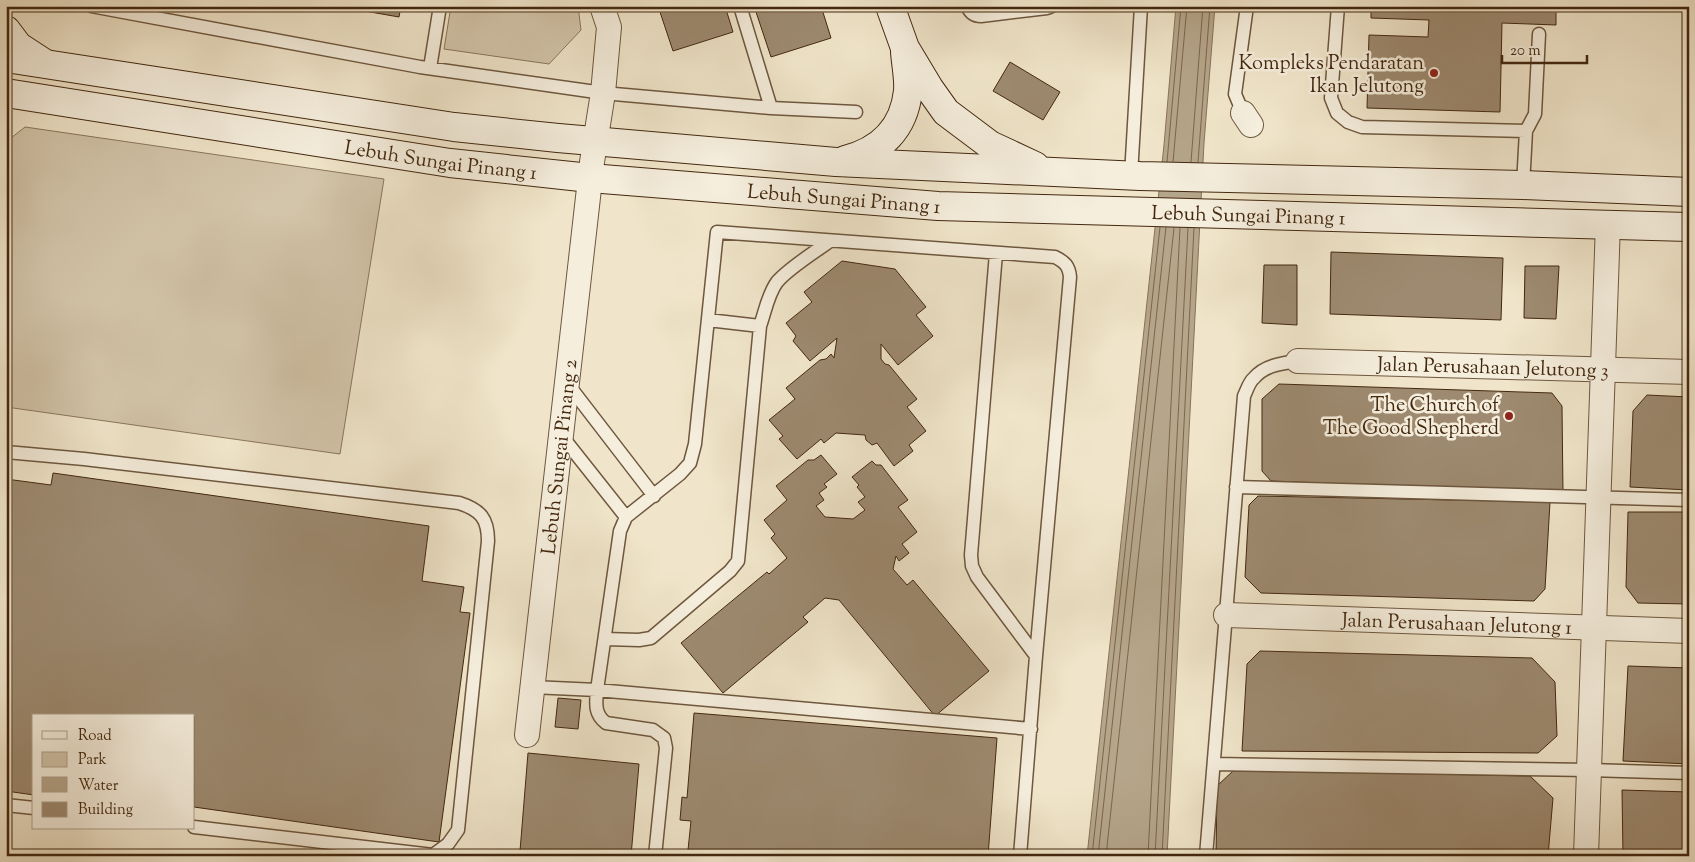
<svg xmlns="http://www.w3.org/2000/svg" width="1695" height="862" viewBox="0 0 1695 862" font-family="'Sorts Mill Goudy',serif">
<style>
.green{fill:#d3c5aa;stroke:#8b765c}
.water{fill:#b5a58a;stroke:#877359}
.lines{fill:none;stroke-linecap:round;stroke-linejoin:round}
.shore{stroke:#7c664c;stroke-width:1}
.building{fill:#9d8a70;stroke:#43280f}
.lane-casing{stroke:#6e573e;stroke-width:15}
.street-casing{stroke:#6e573e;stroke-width:26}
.secondary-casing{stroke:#43280f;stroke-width:30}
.lane{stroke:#f5eedd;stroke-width:12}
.street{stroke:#f5eedd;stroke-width:24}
.secondary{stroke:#f5eedd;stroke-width:28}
.poi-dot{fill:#8f2418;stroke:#f5eedd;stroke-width:2}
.labels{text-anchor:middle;stroke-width:5;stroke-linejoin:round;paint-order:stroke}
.poi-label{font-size:20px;fill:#43280f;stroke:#f5eedd;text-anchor:end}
.street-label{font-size:20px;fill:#43280f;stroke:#f5eedd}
</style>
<rect width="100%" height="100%" fill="#f0e5ca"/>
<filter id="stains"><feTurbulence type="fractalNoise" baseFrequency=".004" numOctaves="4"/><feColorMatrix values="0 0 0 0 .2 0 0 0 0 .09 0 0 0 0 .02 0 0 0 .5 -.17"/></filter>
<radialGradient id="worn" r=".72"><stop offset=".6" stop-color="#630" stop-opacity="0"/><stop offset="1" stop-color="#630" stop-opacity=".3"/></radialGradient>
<path class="green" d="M451,6h127l3,24 -32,34 -105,-15z
M25,127l359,52 -44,275 -334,-47v-265z"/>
<path class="water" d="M1176,6h39l-11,137 -37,713h-80l77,-711z"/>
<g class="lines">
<path class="shore" d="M1167,162l14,-156
M1173,162l14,-156
M1191,162l12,-156
M1198,162l12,-156
M1092,856l68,-629
M1098,856l68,-629
M1106,856l68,-628
M1148,856l32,-628
M1155,856l33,-628
M1162,856l32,-628"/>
</g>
<path class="building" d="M336,6h65l-2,11z
M658,6h67l8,26 -60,19z
M754,6h67l10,32 -60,19z
M1371,6h185v19l-54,-2 -2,89 -133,-4 2,-73 59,2 1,-17 -58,-2z
M1010,62l50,30 -17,28 -50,-29z
M1331,252l172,6 -2,62 -171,-6z
M842,261l53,8 31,38 -10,8 17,21 -35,29 -17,-21v15l4,5 4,1 28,34 -10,8 19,24 -17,14 4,6 -19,15 -17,-23 -5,2 -6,-5 -1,-5 -29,-2 -12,10 -3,-4 -24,20 -18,-20 4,-3 -14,-16 26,-21 -9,-11 34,-28 6,-1 5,-5 3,4 3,-20 -27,23 -17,-20 3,-5 -10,-13 26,-21 -8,-10z
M1264,265h33v60l-35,-2z
M1525,266h34l-3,53 -32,-1z
M1279,384l273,9 10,13 1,87 -292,-12 -9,-10v-72z
M1647,395l42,2v93l-59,-3 3,-76z
M821,455l16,19 -13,10 3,3 -8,6 5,7 -8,6 9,11 28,2 12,-9 -7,-8 7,-5 -8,-10 2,-2 -7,-8 20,-16 4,4h5l27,35 -10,7 19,25 -15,12 7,9 -10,8 -3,-5 -3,13 14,16 6,-5 76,91 -54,45 -96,-116 -14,-2 -22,19 5,5 -85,71 -42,-50 86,-71 2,2 18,-16 -16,-20 4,-4 -11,-14 23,-20 -11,-14 32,-26h6z
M53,473l376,53 -7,55 42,6 -4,25 10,1 -31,229 -245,-35v-91h-160v79l-28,-4v-312l45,6z
M1258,496l292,6 -5,87 -11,12 -273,-8 -16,-16 4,-72z
M1628,512h61v92l-51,-1 -12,-16z
M1260,651l272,7 23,24 2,54 -19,17 -296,-2 5,-87z
M1628,666l61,2v96l-66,-3z
M558,698l23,2 -3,29 -23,-2z
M694,713l303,25 -9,118h-237l-63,-6 3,-29 -11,-1 2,-23 5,1z
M528,753l111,11 -8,92h-57l-54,-5z
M1234,770l296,6 23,22 -5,58h-332l1,-70z
M1622,790l67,2v64h-66z"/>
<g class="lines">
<defs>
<path id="lane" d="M91,6l329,61 183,26 168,15 85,4
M740,6l31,102
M967,6c3,7 7,10 14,10l66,-8 5,-2
M1338,6l-7,92 6,15 11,9 14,5 164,4
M430,68l10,-62
M1243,113l-8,-19 12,-88
M1131,175l10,-169
M1523,185l3,-54 9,-17 4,-80
M996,253l-25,302 1,11 5,11 59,79
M708,320l52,6c5,-14 8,-32 17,-44 12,-14 38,-30 53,-41
M567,383l87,113
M561,435l65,82
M6,452l78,7 375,44c22,7 29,16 29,38l-30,289 -10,14 -15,11 -239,-28
M1236,487l453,13
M605,639l34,1 12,-2 79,-67 8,-10 22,-235
M532,687l65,3 434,39
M1214,764l375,6 100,3
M6,805l28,3
M655,856l11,-108 -2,-10 -11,-8 -47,-7c-12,-9 -10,-20 -9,-33l23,-159 6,-14 54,-43 10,-11 5,-19 22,-212 338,25c10,5 14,9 15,20l-34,379 -16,200
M1206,856l38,-460c3,-6 5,-14 10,-18 11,-13 29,-15 44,-17"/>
<g id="street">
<path d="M1243,113l8,12"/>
<path id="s1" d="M1298,361l391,11"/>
<path id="s2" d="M1226,615l463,16"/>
<path id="s3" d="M527,735l65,-573 11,-69 6,-66 -7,-21"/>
<path d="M1586,856l22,-633"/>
</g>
<g id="secondary">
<path d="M890,6l15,42 24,40 17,24 44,33 45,21"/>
<path d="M6,30l12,16 26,17"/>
<path d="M6,58l448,69 104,11 278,24 304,14 383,9 166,7"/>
<path id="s4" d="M6,93l444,70 140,15 348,28 751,21"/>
<path d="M845,160c36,-9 59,-31 63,-69 1,-12 -2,-26 -3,-39"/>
</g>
</defs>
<use href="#lane" class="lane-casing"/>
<use href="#street" class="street-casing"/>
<use href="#secondary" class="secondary-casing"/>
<use href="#lane" class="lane"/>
<use href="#street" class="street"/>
<use href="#secondary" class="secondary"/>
</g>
<g class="poi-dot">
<circle cx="1434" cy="73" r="5"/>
<circle cx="1509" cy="416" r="5"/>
</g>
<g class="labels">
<g class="poi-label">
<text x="1424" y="69">Kompleks Pendaratan<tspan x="1424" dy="23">Ikan Jelutong</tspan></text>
<text x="1499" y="411">The Church of<tspan x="1499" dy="23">The Good Shepherd</tspan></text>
</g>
<g class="street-label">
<text dy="7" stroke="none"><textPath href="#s4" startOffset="440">Lebuh Sungai Pinang 1</textPath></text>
<text dy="7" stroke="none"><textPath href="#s4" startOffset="845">Lebuh Sungai Pinang 1</textPath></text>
<text dy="7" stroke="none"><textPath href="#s4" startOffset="1250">Lebuh Sungai Pinang 1</textPath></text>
<text dy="7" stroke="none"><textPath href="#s1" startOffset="195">Jalan Perusahaan Jelutong 3</textPath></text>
<text dy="7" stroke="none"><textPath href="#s3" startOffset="280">Lebuh Sungai Pinang 2</textPath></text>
<text dy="7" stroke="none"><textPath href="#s2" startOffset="231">Jalan Perusahaan Jelutong 1</textPath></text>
</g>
</g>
<rect width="1695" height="862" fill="none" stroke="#f0e5ca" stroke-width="25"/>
<rect x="8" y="8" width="1680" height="847" fill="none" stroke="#43280f" stroke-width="2.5"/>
<rect x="12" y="12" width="1670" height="837" fill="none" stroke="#43280f"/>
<rect x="32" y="714" width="162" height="115" fill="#f5eedd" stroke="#ae9f8b"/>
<rect x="42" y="731" width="25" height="8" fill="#f5eedd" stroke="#ae9f8b"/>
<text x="78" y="740" font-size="15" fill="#43280f">Road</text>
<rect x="42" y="752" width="25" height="15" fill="#d3c5aa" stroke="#ae9f8b"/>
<text x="78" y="764" font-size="15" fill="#43280f">Park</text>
<rect x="42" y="777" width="25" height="15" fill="#b5a58a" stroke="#ae9f8b"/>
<text x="78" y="790" font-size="15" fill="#43280f">Water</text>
<rect x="42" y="802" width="25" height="15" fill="#9d8a70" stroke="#ae9f8b"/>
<text x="78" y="814" font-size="15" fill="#43280f">Building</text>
<path d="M1502 55v8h85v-8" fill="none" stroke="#43280f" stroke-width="2.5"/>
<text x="1510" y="55" font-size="15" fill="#43280f" stroke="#f5eedd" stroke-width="4" paint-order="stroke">20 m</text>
<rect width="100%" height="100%" filter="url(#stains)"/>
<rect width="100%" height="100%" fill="url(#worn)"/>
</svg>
